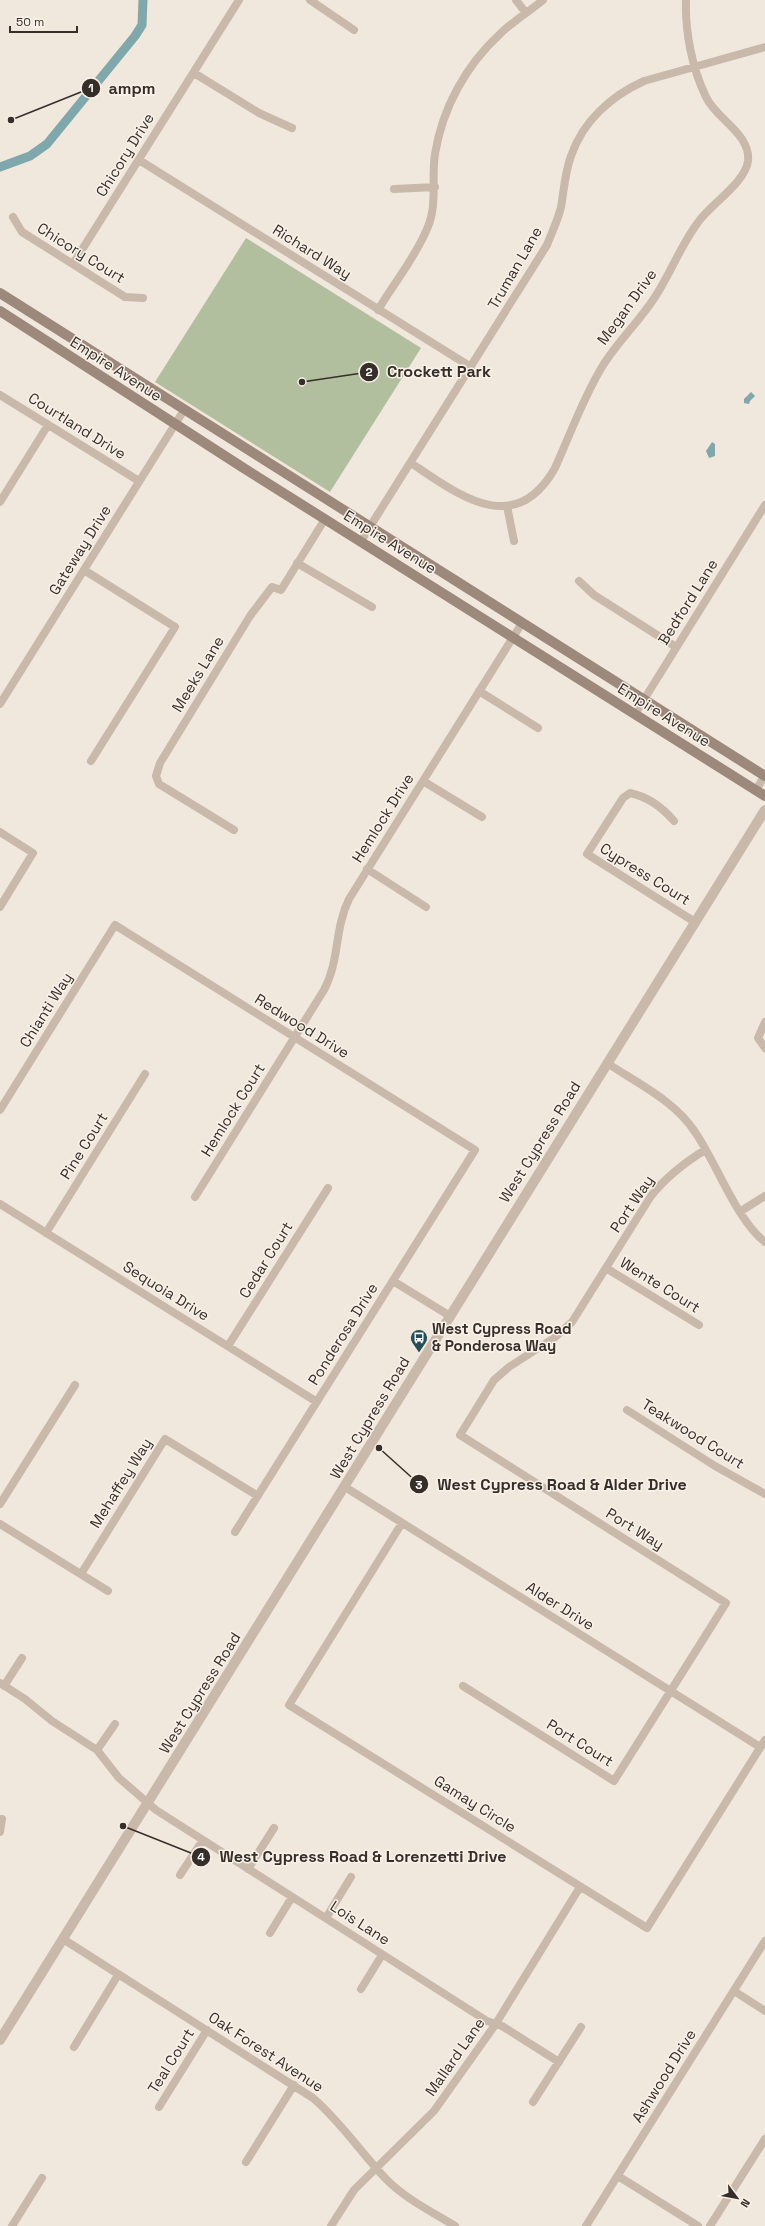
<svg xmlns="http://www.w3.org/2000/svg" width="765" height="2226" viewBox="0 0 765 2226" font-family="'Space Grotesk',sans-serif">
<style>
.green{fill:#b2bf9e}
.water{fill:#7ea8ac}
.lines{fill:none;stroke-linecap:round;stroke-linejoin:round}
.canal{stroke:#7ea8ac;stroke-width:9}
.minor{stroke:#c8b9aa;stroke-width:8}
.tertiary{stroke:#c8b9aa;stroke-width:10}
.secondary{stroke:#9c897b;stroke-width:10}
.labels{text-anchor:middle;stroke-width:3;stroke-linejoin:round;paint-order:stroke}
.street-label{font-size:15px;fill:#362e29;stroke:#f9f2e9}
.poi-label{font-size:15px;font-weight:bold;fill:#362e29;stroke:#f9f2e9;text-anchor:start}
.leader{fill:none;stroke:#362e29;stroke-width:1.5}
.callout-dot{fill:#362e29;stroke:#f9f2e9;stroke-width:1.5}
.mark-label{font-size:12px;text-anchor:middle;font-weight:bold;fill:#fff}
.callout-label{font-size:16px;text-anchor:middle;font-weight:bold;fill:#362e29;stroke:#f9f2e9;stroke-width:3;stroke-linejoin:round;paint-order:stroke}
</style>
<rect width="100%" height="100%" fill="#f1e8dd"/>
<path class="green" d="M246,238l175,110 -91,144 -175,-110z"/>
<path class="water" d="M751,392l4,4 -5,5 -1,3 -5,-1v-4z
M712,442l3,2v12l-6,2 -3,-7z"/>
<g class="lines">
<path class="canal" d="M0,167l30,-11 17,-12 88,-108 7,-11 1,-25"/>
<path class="minor" d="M310,0l44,30
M516,0l10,13
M194,73l65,40 33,15
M139,160l332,207
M394,189l41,-2
M13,217l9,15 103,65 18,1
M73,264l166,-264
M378,310c16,-27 37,-52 49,-81 11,-24 4,-49 8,-75 7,-45 31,-89 65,-120 13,-13 29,-22 43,-34
M0,395l139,86
M411,463c48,32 104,76 144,5 15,-33 28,-70 47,-101 15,-25 37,-45 53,-70 16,-24 26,-53 44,-76 13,-18 46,-38 49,-60 3,-27 -32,-42 -42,-64 -14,-29 -21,-65 -20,-97
M0,502l48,-77
M507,506l7,35
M361,541l186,-296c5,-13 11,-25 14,-38 3,-17 4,-35 10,-51 12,-35 40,-60 73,-75l121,-34
M297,563l75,44
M84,570l91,57 -84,134
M579,581l15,14 82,52
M479,691l59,37
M0,704l184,-294
M635,714l130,-209
M423,781l59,36
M756,790l9,-15
M674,821c-12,-14 -25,-24 -44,-28l-7,5 -36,56 108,68
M234,830l-75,-46 -3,-8 4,-13 90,-147 22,-29 9,3 44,-71
M0,832l33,21 -33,54
M367,869l59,38
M765,1022l-7,16 7,10
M607,1063c30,20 68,38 88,69 21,30 42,89 70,110
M0,1110l115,-185 360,225 -240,382
M195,1197l129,-207c16,-30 10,-60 25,-91l173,-276
M0,1204l317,198
M741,1211l24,-15
M46,1233l99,-159
M606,1268l93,57
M393,1281l57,35
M228,1346l100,-158
M627,1410l88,56 50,28
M345,1487l415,260
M0,1504l75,-119
M402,1523l-113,182 358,223 118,-188
M0,1524l108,67
M81,1574l84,-135 93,57
M0,1683l25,16 27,22 45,29 22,28 37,32 331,211 15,5 57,36
M4,1686l18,-28
M463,1686l151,95 112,-178 -266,-168 34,-55 15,-13 45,-29 18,-16 79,-126c15,-19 33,-33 54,-46
M97,1750l18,-26
M0,1832l2,-13
M248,1869l26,-41
M180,1875l23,-35
M326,1918l25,-41
M270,1933l22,-36
M63,1939l250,159c28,24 48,55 74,82 19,19 45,32 68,46
M361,1989l21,-34
M734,1991l31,20
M74,2047l44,-72
M533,2102l48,-75
M159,2107l48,-77
M246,2162l48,-77
M618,2176l80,50
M12,2226l30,-48
M331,2226l23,-36 80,-79 61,-86 85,-138
M586,2226l179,-285
M710,2226l55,-87"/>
<path class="tertiary" d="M0,2040l765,-1230"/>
<path class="secondary" d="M0,293l765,483
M0,311l242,156 523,329"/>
</g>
<defs>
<symbol id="bus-pin" viewBox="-11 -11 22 30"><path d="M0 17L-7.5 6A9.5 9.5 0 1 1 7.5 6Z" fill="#214f55" stroke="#f9f2e9"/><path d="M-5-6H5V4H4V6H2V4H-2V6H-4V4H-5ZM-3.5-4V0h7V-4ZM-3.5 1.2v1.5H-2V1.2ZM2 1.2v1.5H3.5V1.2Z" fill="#fff"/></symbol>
</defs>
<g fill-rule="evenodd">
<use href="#bus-pin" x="409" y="1328" width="20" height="27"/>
</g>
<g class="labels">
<g class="street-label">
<text transform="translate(125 155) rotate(-58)" y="5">Chicory Drive</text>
<text transform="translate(312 252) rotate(32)" y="5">Richard Way</text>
<text transform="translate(81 253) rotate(32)" y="5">Chicory Court</text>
<text transform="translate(515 268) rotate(-60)" y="5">Truman Lane</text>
<text transform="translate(627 307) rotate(-54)" y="5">Megan Drive</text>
<text transform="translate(116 369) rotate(33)" y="5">Empire Avenue</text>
<text transform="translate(77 426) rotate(32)" y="5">Courtland Drive</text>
<text transform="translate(390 542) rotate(32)" y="5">Empire Avenue</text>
<text transform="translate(80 550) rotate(-58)" y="5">Gateway Drive</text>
<text transform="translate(688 602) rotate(-58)" y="5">Bedford Lane</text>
<text transform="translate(198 674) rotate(-59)" y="5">Meeks Lane</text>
<text transform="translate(664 715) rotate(32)" y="5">Empire Avenue</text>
<text transform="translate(383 818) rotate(-58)" y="5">Hemlock Drive</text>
<text transform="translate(645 874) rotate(32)" y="5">Cypress Court</text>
<text transform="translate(46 1010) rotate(-58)" y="5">Chianti Way</text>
<text transform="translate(302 1026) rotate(32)" y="5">Redwood Drive</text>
<text transform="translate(233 1110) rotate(-58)" y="5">Hemlock Court</text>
<text transform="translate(540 1142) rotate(-58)" y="5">West Cypress Road</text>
<text transform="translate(84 1146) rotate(-58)" y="5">Pine Court</text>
<text transform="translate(632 1204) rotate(-56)" y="5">Port Way</text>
<text transform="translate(266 1260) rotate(-58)" y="5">Cedar Court</text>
<text transform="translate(660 1285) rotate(32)" y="5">Wente Court</text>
<text transform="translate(166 1291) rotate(32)" y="5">Sequoia Drive</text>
<text transform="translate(343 1334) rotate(-58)" y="5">Ponderosa Drive</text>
<text transform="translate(370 1418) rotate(-59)" y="5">West Cypress Road</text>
<text transform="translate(693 1434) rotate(32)" y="5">Teakwood Court</text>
<text transform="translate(121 1483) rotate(-58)" y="5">Mehaffey Way</text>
<text transform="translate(635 1529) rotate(32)" y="5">Port Way</text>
<text transform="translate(560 1606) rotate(32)" y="5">Alder Drive</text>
<text transform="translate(200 1693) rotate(-58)" y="5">West Cypress Road</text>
<text transform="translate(580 1743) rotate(32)" y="5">Port Court</text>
<text transform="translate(475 1804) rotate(32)" y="5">Gamay Circle</text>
<text transform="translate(360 1923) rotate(33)" y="5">Lois Lane</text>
<text transform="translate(266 2052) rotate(33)" y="5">Oak Forest Avenue</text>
<text transform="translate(455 2057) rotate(-55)" y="5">Mallard Lane</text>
<text transform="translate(171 2061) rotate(-58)" y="5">Teal Court</text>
<text transform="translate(664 2076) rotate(-58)" y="5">Ashwood Drive</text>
</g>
<g class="poi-label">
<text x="432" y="1334">West Cypress Road<tspan x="432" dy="17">&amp; Ponderosa Way</tspan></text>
</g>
</g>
<path class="leader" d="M11 120L91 88M302 382L369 372M379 1448L419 1484M123 1826L201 1857"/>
<g class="callout-dot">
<circle cx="11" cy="120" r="4"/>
<circle cx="302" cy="382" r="4"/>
<circle cx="379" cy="1448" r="4"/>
<circle cx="123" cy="1826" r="4"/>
<circle cx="91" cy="88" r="10"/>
<circle cx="369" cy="372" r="10"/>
<circle cx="419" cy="1484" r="10"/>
<circle cx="201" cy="1857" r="10"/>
</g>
<g class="mark-label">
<text x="91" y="92">1</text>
<text x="369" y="376">2</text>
<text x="419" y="1489">3</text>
<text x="201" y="1861">4</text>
</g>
<g class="callout-label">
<text x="132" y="94">ampm</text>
<text x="439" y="377">Crockett Park</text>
<text x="562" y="1490">West Cypress Road &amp; Alder Drive</text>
<text x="363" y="1862">West Cypress Road &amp; Lorenzetti Drive</text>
</g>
<g transform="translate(737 2198) rotate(122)" stroke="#f9f2e9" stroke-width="3" paint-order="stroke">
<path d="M0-3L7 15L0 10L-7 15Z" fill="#362e29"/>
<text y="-6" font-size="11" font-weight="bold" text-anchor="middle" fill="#362e29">N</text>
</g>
<path d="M10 26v6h67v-6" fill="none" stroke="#362e29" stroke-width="2"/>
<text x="16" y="26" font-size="12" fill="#362e29" stroke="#f9f2e9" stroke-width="3" paint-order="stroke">50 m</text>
</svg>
